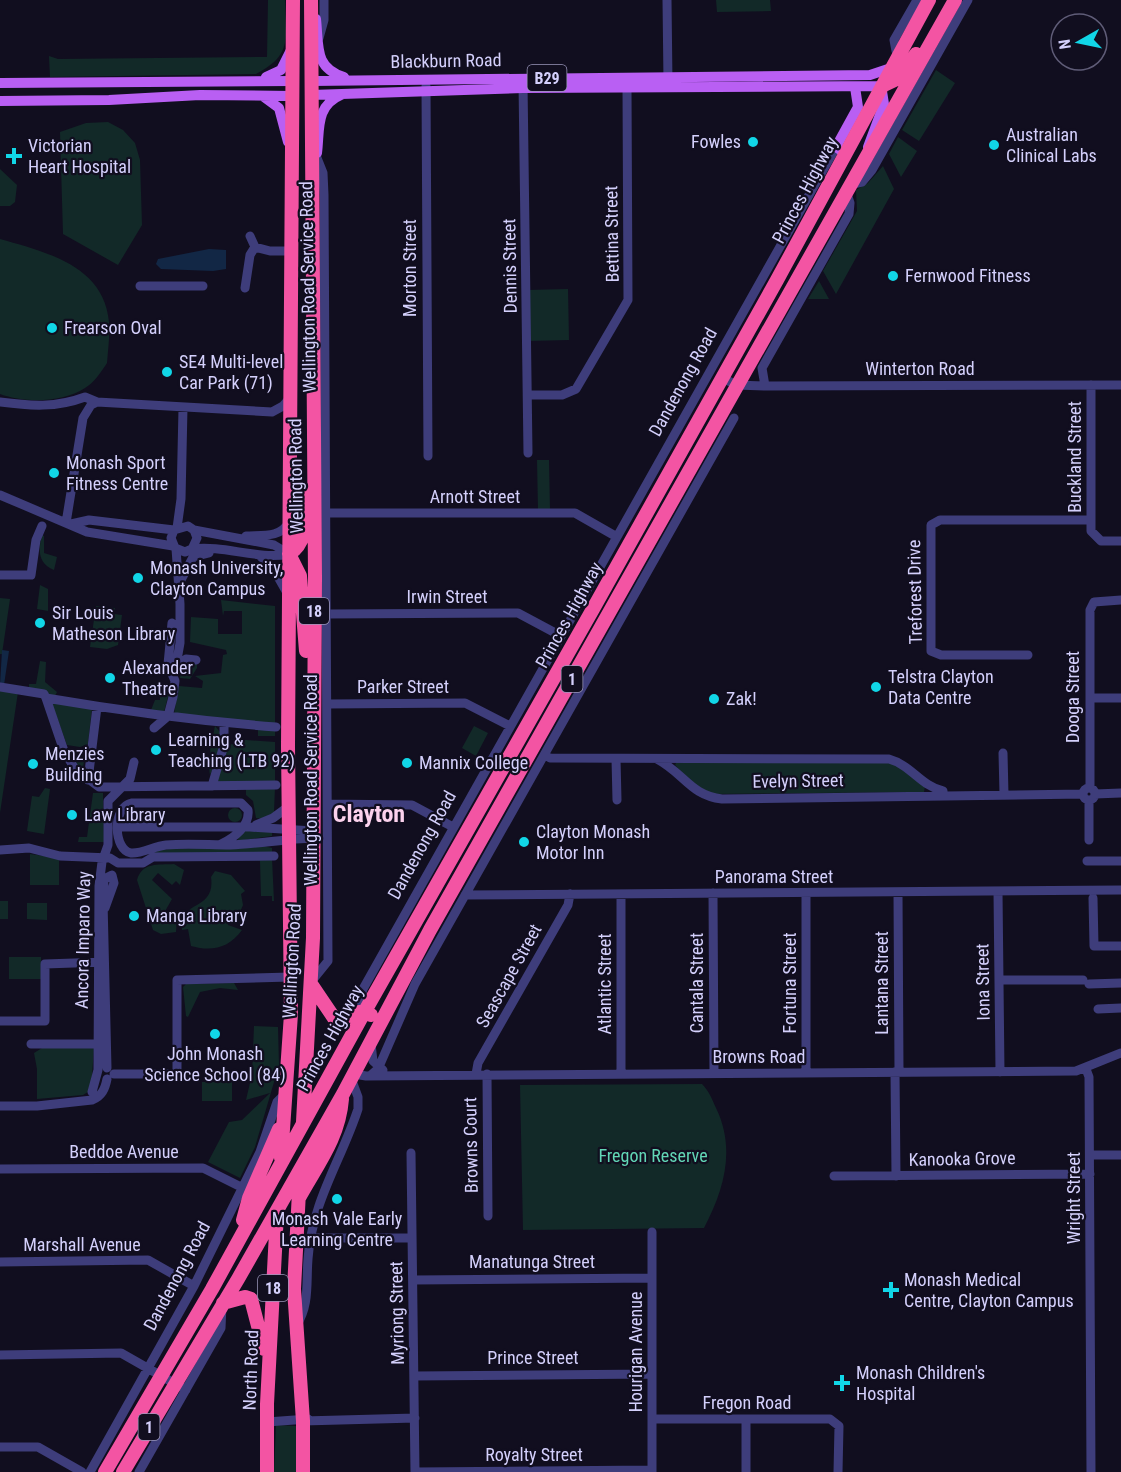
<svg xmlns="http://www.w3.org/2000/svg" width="1121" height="1472" viewBox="0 0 1121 1472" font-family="'Roboto Condensed',sans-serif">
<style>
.green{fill:#122928}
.water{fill:#122745}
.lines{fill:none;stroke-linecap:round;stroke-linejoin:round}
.minor{stroke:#3e3d7b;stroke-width:9}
.major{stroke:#b95ff3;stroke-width:10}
.highway{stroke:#f354a3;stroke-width:14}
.poi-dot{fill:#11d6e7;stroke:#110e1f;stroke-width:2}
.labels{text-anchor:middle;stroke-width:4.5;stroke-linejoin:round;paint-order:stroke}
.shield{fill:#110e1f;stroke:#9a96ba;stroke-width:1.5}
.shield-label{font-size:16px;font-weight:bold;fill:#d4d0fc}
.street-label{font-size:18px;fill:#d4d0fc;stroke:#110e1f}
.poi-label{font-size:18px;fill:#d4d0fc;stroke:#110e1f;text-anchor:start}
.park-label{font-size:18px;fill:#62d6b6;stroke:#110e1f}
.district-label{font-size:24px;font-weight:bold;fill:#fcd2ed;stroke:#110e1f}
</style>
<rect width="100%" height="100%" fill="#110e1f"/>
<path class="green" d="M268,0h17c0,38 9,54 -29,74l-206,3 -1,-21 9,3 209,-2z
M716,0h54l1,11 -54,1z
M936,70l19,13 -36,58 -17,-11z
M108,122l15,8 12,13 5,17 2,65 -24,40 -55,-31 -3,-102 26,-9z
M898,137l19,14 -16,26 -12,-23z
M883,166l11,23 -58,105 -13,-23 34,-60 -1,-21 12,-7z
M0,169l17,16 -2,17 -5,4h-10z
M0,239c45,13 104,26 109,83 1,13 -1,28 -2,41 -6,9 -13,20 -22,25 -23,15 -61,15 -85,6z
M819,281l10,18h-21z
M568,289l1,51 -42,1v-51z
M537,460h12l1,50h-12z
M42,535l2,1v17l13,4 -3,13c-16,-7 -16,-19 -12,-35z
M40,585l8,4v22l-11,-2z
M0,598l10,1 -8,55h-2z
M221,600l54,6v130h-17v-12l-84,-10 5,-28 23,2 1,-7 -8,-5 26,-3 2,-18 4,-1 -1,-4 -36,-8 1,-25 27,2v15h24v-23h-18l-1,5z
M96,606l19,2 -1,6 8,1 -4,30 -11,4 -17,-2z
M40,661l6,1 -1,20 12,10 -2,4 -26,-8v-4h7z
M197,663v5l-7,11 -10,-1 2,-13z
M166,685h5l-7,27 -13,-2 4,-10h5v-12h5z
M0,689l18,3 -18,121z
M51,702l41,6 -4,36 -8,3 -13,-2z
M215,726l5,6 1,17 -11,26c-3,-13 4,-31 -3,-38l6,-1z
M474,726l14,7 -12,23 -14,-8z
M233,739l42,3v41l-59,1 10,-39 8,-1z
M75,752l10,2 -2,14 -3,1 -10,-14z
M677,761l219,2 29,23 -1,6 -214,2 -19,-12 -16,-17z
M246,787h29l-1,25 -10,7 -8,-1 -3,-17 -7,-6z
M45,788l5,1 -6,45 -17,-3 5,-35 7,1z
M93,793h10l1,49h-26l1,-5h8z
M228 815a7 7 0 1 1 14 0a7 7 0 1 1-14 0Z
M246,831h26v5l-35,5 5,-9z
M263,846l9,2v5l-117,2v-4l15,-2z
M30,854l29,4v27h-29z
M272,858l2,43h-2v-5h-11l-1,-35 -14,-1z
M174,864l10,6 -4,15 -4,-4 -4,4 -14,-12 -6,7 20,19 -8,14 5,5 5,-6 3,4 -1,16 -15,2 -8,-4 -16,-50c5,-18 21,-15 37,-16z
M215,871l16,4 14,16 -4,3 2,11 -3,7 -8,-1 -4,14 14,5c-13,18 -30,22 -51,16l-3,-17 -6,1c-4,-31 34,-18 29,-53z
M0,901h8v18h-8z
M27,903h20v17l-20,-1z
M9,957h32v22h-32z
M234,983l4,7 -18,-2 -20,4 -12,25 -2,-1 -3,-29 3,-3z
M254,1026l24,1 1,38 -24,82 -15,31 -32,-16 21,-40 13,-2 28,-27 -24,7 6,-26z
M42,1048h52l-3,42 -8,5 -46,4v-30l-3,-16z
M202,1082h30v19h-30z
M702,1084c7,7 10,15 14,24 20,41 8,82 -12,120l-181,2 -3,-145z
M276,1425l20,1v46h-22z"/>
<path class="water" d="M209,249l17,1v19l-13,2 -52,-2 -5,-5 2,-5z
M2,650l7,1 -5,34h-4z"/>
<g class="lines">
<path class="minor" d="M667,0l1,82
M319,38l5,-18v-20
M902,54l-6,-3 -2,-11 23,-40
M523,83l5,370
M426,86l2,370
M849,185l13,-3 10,-12 96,-170
M255,247l15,4h21
M140,286h63
M245,288l5,-33 5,-8 -5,-11
M721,377l15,8 29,1 356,-1
M1091,385v146l10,10h20
M765,386l-3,-18 87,-154 1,-11 -4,-12
M528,395h34l14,-6 52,-89 -1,-212
M0,402c30,4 56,6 85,-5l12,5
M0,495l87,37 86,14
M326,513h249l42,24
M66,523l17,-105 8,-13 6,-3 175,10 11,-6 7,-8
M71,524l18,-4 85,10 14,-4 6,4 3,8 -5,11 -7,3 -10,-4 -4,-10 3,-8
M177,528l4,-29 2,-91
M194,530l80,15 15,9
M246,536c16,-1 35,2 43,-14
M176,549l4,55v39l-3,17 4,3 5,-4 10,1
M192,549c33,-4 65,11 97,5
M259,555l14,13 13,23
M0,575h31l5,-35 6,-14
M181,580l12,-23 16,-4
M327,614l191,-1 43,23
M1028,655h-87l-10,-4v-126l9,-5h151
M0,687l44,7 2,4c76,13 153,23 230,29
M46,698l18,53 11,18 24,18 177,-2
M1090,698h31
M328,704l137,-1 45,23
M154,728l14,-12 5,-19 2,-16 -7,-17 4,-41
M1003,753l1,41
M545,755l5,3 339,1c22,6 32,27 54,32
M616,759l1,41
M657,759c28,15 33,36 65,40l361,-5
M88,780l9,-73
M212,786l12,-41v-22
M1090,788v-178l4,-8 27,-2
M1083 794a6 6 0 1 1 12 0a6 6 0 1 1-12 0Z
M1095,794l26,-1
M328,804l84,1 41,22
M256,825l17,-7 15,-11
M119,827h131l63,4
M1089,840v-40
M221,844c13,-6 29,-18 27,-34l-7,-7h-109c-21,4 -18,48 -1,50 10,1 24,-7 35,-8 22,-2 43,0 64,0 28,-1 55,-6 83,-7
M0,850l29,-2 31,8 50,2 8,5h25l10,-6 121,-1
M1087,861h34
M998,892l2,180
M713,893l1,180
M898,893l1,179
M621,894v179
M806,894v179
M465,895l656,-5
M1093,898l1,48h27
M105,908l9,-25 -2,-8 -8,4 -1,22 4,167
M999,980h84
M311,982l17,-21 -4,-766 -1,-22 -6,-15
M1089,984l32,-1
M1098,1009l23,-1
M365,1011l-5,-12 3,-10 473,-842
M0,1021h45v-57l58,-2
M31,1044h72
M371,1044l2,17 10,9
M1086,1069l3,8 2,395
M895,1072l1,104
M114,1074h63v-94l113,-3
M354,1074l12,2 710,-5 45,-18
M476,1074l2,-11 90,-158 2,-11
M487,1074l1,142
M370,1076l8,-7 37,-85 319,-566
M92,1092l6,-22 1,-184 3,-24 6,-17v-44l22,-22 4,-17
M0,1106h37l55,-6c10,-4 13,-11 15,-21
M411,1153l4,319
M1090,1155h31
M0,1169l203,-1 40,20
M834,1176l256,-2
M652,1232v240
M310,1238h102
M0,1262l148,-2 46,26
M413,1280l239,-2
M296,1326c14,-21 10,-43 12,-67 4,-58 33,-98 50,-150v-12l-7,-19
M0,1355l121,-2 65,37
M414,1376l238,-2
M653,1419h177l9,7 -1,46
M746,1419v53
M303,1421l112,-3
M267,1422l41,-3
M0,1447h38l44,25
M90,1472l104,-186 66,-134 17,-50 9,-9
M139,1472l82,-144 1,-23
M415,1472l237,-2"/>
<path class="major" d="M316,19c3,27 -2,49 28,58
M266,77l15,-7 11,-22
M311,81l559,-6 21,-7
M0,83l292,-2
M311,95l212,-7 359,-2
M264,97l15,11 9,34
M0,101l109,-1 91,-5 92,1
M868,147l16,-43 -3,-19
M317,153c3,-23 -2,-47 24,-58
M845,153l-9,-6 22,-40 -3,-20"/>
<path class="highway" d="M882,86l17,-8 17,-24
M289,554c20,-12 16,-38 17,-59
M289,554l11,22 6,75
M311,984l23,34c15,4 21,-13 37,-3
M303,1122l10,-184 2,-360 -4,-578
M281,1158l10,-144 -3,-267 5,-747
M300,1172l-6,117 9,132v51
M299,1198c18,-33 40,-60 43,-99
M243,1220l6,-22 30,-69
M223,1303l22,-6 6,2 13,50
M105,1472l107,-183 153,-278 228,-402 184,-329 152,-280
M123,1472l115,-193 105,-185 87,-164 525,-930
M267,1472v-68l10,-191"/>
</g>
<g class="poi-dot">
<circle cx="753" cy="142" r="6"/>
<circle cx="994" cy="145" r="6"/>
<path d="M11 147h6v6h6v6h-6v6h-6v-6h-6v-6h6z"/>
<circle cx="893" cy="276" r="6"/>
<circle cx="52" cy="328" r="6"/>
<circle cx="167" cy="372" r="6"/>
<circle cx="54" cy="473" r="6"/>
<circle cx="138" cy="578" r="6"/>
<circle cx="40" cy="623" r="6"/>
<circle cx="110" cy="678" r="6"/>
<circle cx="876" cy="687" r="6"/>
<circle cx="714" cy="699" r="6"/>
<circle cx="156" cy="750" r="6"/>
<circle cx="407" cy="763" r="6"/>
<circle cx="33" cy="764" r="6"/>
<circle cx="72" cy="815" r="6"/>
<circle cx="524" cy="842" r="6"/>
<circle cx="134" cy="916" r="6"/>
<circle cx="215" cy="1034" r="6"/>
<circle cx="337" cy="1199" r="6"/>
<path d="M888 1281h6v6h6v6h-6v6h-6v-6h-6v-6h6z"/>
<path d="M839 1374h6v6h6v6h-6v6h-6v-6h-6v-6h6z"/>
</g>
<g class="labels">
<g class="shield">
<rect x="527.5" y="65" width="39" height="26" rx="4.5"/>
<rect x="299" y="598" width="30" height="26" rx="4.5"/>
<rect x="561.5" y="666" width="21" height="26" rx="4.5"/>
<rect x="258" y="1275" width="30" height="26" rx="4.5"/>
<rect x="138.5" y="1414" width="21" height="26" rx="4.5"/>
</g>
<g class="shield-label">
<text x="547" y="84">B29</text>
<text x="314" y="617">18</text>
<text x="572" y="685">1</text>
<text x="273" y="1294">18</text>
<text x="149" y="1433">1</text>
</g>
<g class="street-label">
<text transform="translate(446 61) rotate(-1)" y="6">Blackburn Road</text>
<text transform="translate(805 190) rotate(-62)" y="6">Princes Highway</text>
<text transform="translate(612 234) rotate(-91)" y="6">Bettina Street</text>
<text transform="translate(510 266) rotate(-91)" y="6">Dennis Street</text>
<text transform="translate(410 268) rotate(-90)" y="6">Morton Street</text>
<text transform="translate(308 287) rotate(-91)" y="6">Wellington Road Service Road</text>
<text x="920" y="375">Winterton Road</text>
<text transform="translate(683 382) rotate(-61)" y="6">Dandenong Road</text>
<text transform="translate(1075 457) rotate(-90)" y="6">Buckland Street</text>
<text transform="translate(296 476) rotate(-91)" y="6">Wellington Road</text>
<text x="475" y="503">Arnott Street</text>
<text transform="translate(915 592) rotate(-91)" y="6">Treforest Drive</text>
<text x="447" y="603">Irwin Street</text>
<text transform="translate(569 615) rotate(-61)" y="6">Princes Highway</text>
<text x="403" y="693">Parker Street</text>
<text transform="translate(1073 697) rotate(-90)" y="6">Dooga Street</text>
<text transform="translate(311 780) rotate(-90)" y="6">Wellington Road Service Road</text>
<text transform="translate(798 781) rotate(-1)" y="6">Evelyn Street</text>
<text transform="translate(422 845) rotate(-61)" y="6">Dandenong Road</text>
<text x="774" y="883">Panorama Street</text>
<text transform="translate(83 940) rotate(-89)" y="6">Ancora Imparo Way</text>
<text transform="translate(292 961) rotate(-87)" y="6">Wellington Road</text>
<text transform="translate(509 976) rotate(-61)" y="6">Seascape Street</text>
<text transform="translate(983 982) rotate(-91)" y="6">Iona Street</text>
<text transform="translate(697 983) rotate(-90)" y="6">Cantala Street</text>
<text transform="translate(790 983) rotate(-90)" y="6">Fortuna Street</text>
<text transform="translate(882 983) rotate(-90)" y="6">Lantana Street</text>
<text transform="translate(605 984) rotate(-90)" y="6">Atlantic Street</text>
<text transform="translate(330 1038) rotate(-61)" y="6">Princes Highway</text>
<text x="759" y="1063">Browns Road</text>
<text transform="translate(471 1145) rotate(-91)" y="6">Browns Court</text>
<text x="124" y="1158">Beddoe Avenue</text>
<text transform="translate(962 1159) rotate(-1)" y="6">Kanooka Grove</text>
<text transform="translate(1074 1198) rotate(-90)" y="6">Wright Street</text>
<text x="82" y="1251">Marshall Avenue</text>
<text x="532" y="1268">Manatunga Street</text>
<text transform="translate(177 1276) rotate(-62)" y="6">Dandenong Road</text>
<text transform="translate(397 1313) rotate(-91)" y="6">Myriong Street</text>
<text transform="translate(636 1352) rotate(-90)" y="6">Hourigan Avenue</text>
<text x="533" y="1364">Prince Street</text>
<text transform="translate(251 1370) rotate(-88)" y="6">North Road</text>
<text x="747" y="1409">Fregon Road</text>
<text x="534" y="1461">Royalty Street</text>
</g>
<g class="poi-label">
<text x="1006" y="141">Australian<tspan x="1006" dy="21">Clinical Labs</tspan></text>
<text x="741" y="148" text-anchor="end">Fowles</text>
<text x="28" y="152">Victorian<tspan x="28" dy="21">Heart Hospital</tspan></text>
<text x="905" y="282">Fernwood Fitness</text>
<text x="64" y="334">Frearson Oval</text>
<text x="179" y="368">SE4 Multi-level<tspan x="179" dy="21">Car Park (71)</tspan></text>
<text x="66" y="469">Monash Sport<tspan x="66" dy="21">Fitness Centre</tspan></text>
<text x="150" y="574">Monash University,<tspan x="150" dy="21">Clayton Campus</tspan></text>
<text x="52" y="619">Sir Louis<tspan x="52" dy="21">Matheson Library</tspan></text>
<text x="122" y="674">Alexander<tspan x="122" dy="21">Theatre</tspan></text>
<text x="888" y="683">Telstra Clayton<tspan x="888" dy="21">Data Centre</tspan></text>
<text x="726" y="705">Zak!</text>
<text x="168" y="746">Learning &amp;<tspan x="168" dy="21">Teaching (LTB 92)</tspan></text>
<text x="45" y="760">Menzies<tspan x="45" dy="21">Building</tspan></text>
<text x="419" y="769">Mannix College</text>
<text x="84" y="821">Law Library</text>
<text x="536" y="838">Clayton Monash<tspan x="536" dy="21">Motor Inn</tspan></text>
<text x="146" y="922">Manga Library</text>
<text x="215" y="1060" text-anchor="middle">John Monash<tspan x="215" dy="21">Science School (84)</tspan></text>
<text x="337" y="1225" text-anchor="middle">Monash Vale Early<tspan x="337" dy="21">Learning Centre</tspan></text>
<text x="904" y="1286">Monash Medical<tspan x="904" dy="21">Centre, Clayton Campus</tspan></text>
<text x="856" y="1379">Monash Children's<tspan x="856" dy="21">Hospital</tspan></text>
</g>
<g class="park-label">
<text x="653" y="1162">Fregon Reserve</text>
</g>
<g class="district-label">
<text x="369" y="822">Clayton</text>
</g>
</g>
<g transform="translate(1079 42) rotate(261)"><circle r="28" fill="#110e1f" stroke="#5f5c77" stroke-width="1.5"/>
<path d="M0-4.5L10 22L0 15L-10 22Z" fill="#11d6e7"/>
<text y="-9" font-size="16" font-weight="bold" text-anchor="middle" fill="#d4d0fc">N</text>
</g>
</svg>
